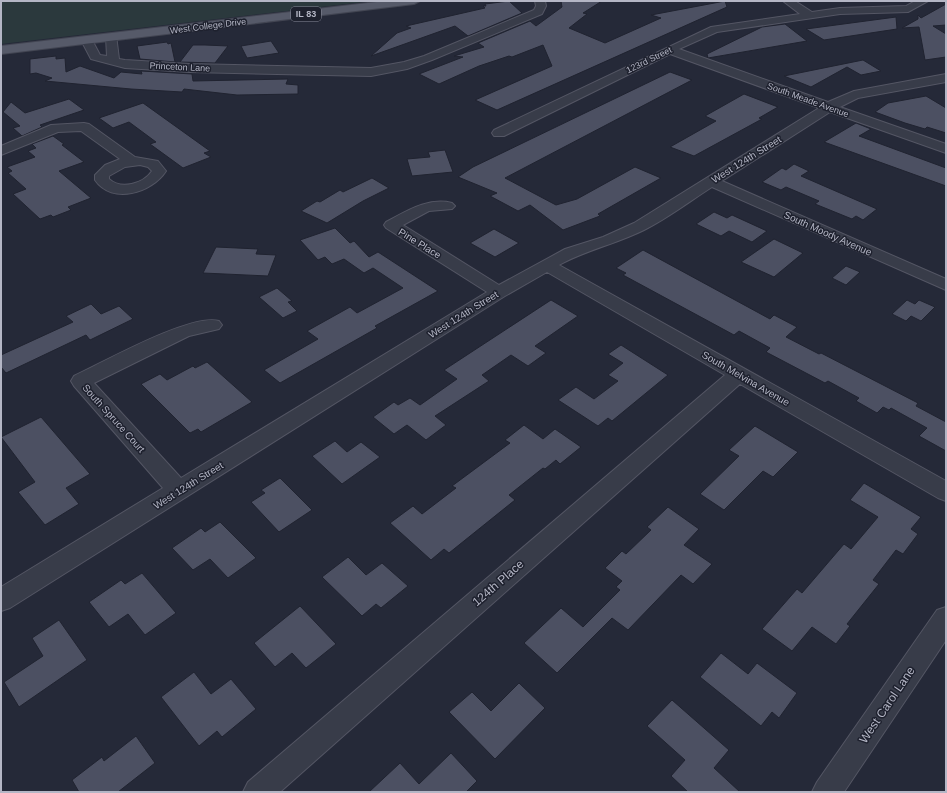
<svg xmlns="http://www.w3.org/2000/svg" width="947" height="793" viewBox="0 0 947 793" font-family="Helvetica,sans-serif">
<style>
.green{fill:#2b393d}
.building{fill:#4c5062;stroke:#202330}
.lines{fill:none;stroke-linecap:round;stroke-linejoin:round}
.minor-casing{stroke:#545664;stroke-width:2}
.primary-casing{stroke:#424552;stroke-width:2}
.minor{fill:#383c49;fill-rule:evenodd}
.primary{fill:#565a69;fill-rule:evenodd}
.labels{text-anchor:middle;stroke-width:3;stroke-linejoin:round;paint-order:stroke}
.shield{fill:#1e212e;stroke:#878998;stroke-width:1}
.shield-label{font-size:9px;font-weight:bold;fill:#b4b6c5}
.far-street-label{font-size:9px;fill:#b4b6c5;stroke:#1e212e}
.street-label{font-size:10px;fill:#b4b6c5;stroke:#1e212e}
.near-street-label{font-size:12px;fill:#b4b6c5;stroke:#1e212e}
</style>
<rect width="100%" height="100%" fill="#252938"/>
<path class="green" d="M1,1h372l-372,43z"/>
<path class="building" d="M509,1l13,12 -54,23 -13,-10 -84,30 26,-23 14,-5 -5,-2 79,-18 -2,-2h3l-1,-2z
M561,1h41l-19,12 4,1 -18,14 36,15 56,-25 -10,-3 74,-14 2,6 -230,103 -22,-10 77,-34 -9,-21 -31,12 -3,-1 -30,10 -40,18 -20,-10 44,-17 -9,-1 30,-9 -6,-4 52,-22 6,5 26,-19z
M946,4v21l-13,1 13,8v23l-21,3 -6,-33 -17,1 16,-9v-4l3,3z
M896,17l1,12 -73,11 -18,-11z
M785,24l22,17 -99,17 -1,-4 55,-27z
M271,41l8,12 -32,5 -6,-12z
M167,42l1,2 3,-1 4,19 -35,-3 -3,-13z
M193,45h12l23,1 -13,17 -35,-1z
M56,56v3l9,-1 1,14 14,-6 34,12 7,-6 21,2 -1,-3 51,3 1,7 95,-2 -2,5 12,1v9l-61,1 -53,-6 -2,3 -51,-3 -86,-8 7,-3 -16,-5 -6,1v-15z
M863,60l18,11 -20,4 -14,-8 -36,20 -27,-11z
M670,72l22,8 -187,98 51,27 21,-6 58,-32 26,11 -63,36 2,2 -37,14 -33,-25 -12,6 -28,-15 7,-3 -39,-16 15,-10z
M744,94l34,13 -19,11 3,1 -68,37 -24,-9 46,-26 -11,-5z
M926,96l20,12v25l-19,-6 -2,2 -20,-6 -30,-11 13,-9z
M69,99l15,11 -44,15 2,2 -20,9 -9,-8 7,-2 -17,-14 8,-10 14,11z
M143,103l67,48 -6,2 7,4 -28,11 -33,-24 6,-2 -27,-20 -16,6 -14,-10z
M856,123l15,6 -12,7 87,32v18l-122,-44z
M53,136l11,8 -2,1 22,17 -25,9 32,27 -23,9 3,3 -18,7 -2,-2 -11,4 -27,-25 13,-5 -18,-16 4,-2 -5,-4 28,-10 -7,-6 8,-3 -4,-4z
M445,150l8,22 -41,4 -5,-17 23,-2 -2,-5z
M794,164l15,7 -8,5 76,33 -14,11 -7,-4 -4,3 -37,-15 4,-3 -33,-14 -5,3 -19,-8 20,-14 4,2z
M372,178l17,10 -26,13 -36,22 -26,-12 16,-10 3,1 20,-12 3,2z
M714,212l13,6 5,-3 35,16 -15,11 -23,-11 -8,5 -25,-12z
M335,228l15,15 4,-2 15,16 9,-5 60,39 -63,35 2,2 -97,55 -16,-13 54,-31 -11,-8 43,-24 7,6 46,-25 -30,-20 -9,5 -20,-14 -12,5 -7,-7 -7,3 -18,-20z
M494,229l25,14 -24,14 -25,-14z
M774,239l29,14 -29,24 -33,-15z
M216,247l42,2 -2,5 20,1 -8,21 -65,-3z
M643,250l127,69 4,-4 23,12 -11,10 33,17 2,-1 97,50 -2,3 30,16v29l-27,-15 8,-8 -36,-20 -2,2 -6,-3 -6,6 -21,-12 3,-3 -31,-17 -3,2 -59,-31 4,-4 -31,-17 -5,4 -111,-60 3,-2 -10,-5z
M846,266l14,6 -14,13 -14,-7z
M277,288l15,13 -4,1 9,9 -14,7 -24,-21z
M551,300l27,16 -43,30 11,7 -18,13 -17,-11 -29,20 7,6 -54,35 11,9 -20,15 -19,-15 -13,9 -21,-17 21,-15 4,3 12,-7 10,7 37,-26 -13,-9z
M907,300l8,4 4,-4 16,7 -14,14 -10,-5 -5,5 -14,-7z
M91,304l10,10 18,-8 14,13 -43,21 -4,-5 -80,38 -5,-6v-12l72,-33 -7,-6z
M621,345l47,30 -56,46 -4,-3 -10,8 -40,-26 18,-13 18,12 24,-18 -10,-6 15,-12 -15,-9z
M207,362l45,40 -51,30 -3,-3 -8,4 -49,-49 19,-10 7,6 26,-14 2,2z
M41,417l49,57 -24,14 13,16 -34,21 -27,-33 17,-10 -34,-45z
M524,425l19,14 12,-10 26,18 -21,17 -4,-4 -11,9 -2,-1 -34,27 6,5 -66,53 -5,-4 -13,11 -41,-37 23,-17 9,8 34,-26 -4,-2 58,-43 -5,-3z
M755,426l43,26 -25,25 -10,-6 -39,39 -24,-16 39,-38 -10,-6z
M335,441l12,11 14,-10 19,15 -38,27 -30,-28z
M280,478l32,32 -33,22 -28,-30 14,-9 -4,-3z
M864,483l57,34 -10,12 7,5 -15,20 -7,-4 -23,30 6,4 -32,40 3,2 -14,18 -24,-17 -20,24 -30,-22 35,-40 5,4 42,-49 7,5 27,-32 -28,-17z
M668,507l31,22 -15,16 28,19 -19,20 -12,-9 -53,55 -16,-12 -55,55 -33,-30 37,-35 22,19 37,-37 -4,-3 6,-6 -17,-13 17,-17 4,3 25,-24 -4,-3z
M220,522l36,36 -28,20 -18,-19 -17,11 -21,-22 29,-20 4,4z
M348,557l18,18 16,-12 26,23 -27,22 -5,-4 -14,12 -40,-39z
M142,573l34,40 -31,22 -17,-21 -19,13 -20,-25 32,-22 4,4z
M300,606l36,38 -30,24 -14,-15 -17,14 -21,-24z
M59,620l28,40 -68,47 -15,-25 39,-26 -11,-18z
M721,653l27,21 9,-11 40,30 -18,25 -7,-6 -11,14 -61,-49z
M194,672l17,22 20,-15 25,30 -34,28 -5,-6 -18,15 -38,-49z
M519,683l26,25 -50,51 -46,-47 23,-20 19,19z
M672,700l57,50 -15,18 26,24h-52l-17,-16 14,-16 -38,-34z
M136,736l19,27 -37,29h-39l-7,-12 30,-23 2,4z
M451,753l26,28 -11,11h-97l31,-29 19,21z"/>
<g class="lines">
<defs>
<path id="minor" d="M535,1h10l1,5 -4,8 -110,46 -25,9 -36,7 -181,-4 -65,-4 -34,-9 -10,-19 6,-3 4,1 9,17 7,1 -1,-19 6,-3 4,1 3,24 6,1 65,4 181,4 33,-6 20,-6 110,-46 2,-4z
M783,1h12l17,11 28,-4 66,-2 9,-5h13l-20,11 -68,2 -123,18 -38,17 149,53 26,-11 92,-17v8l-88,16 -18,9 106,37v9l-116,-41 -108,69 224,98v11l-234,-103c-22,14 -44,31 -68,43 -28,14 -58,20 -85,35l387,216v20l-8,-3 -198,-114 -460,408h-37l5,-10 477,-407 -178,-103 -42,24 -495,312 -9,3v-24l162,-99 -89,-102 -3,-5 3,-5c30,-14 117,-63 145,-55l3,4 -3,4 -30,7 -95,47 87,95 306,-186 -101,-64 -2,-3 2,-3c21,-11 42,-25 66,-19l3,3 -3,3 -23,2 -26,14 96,60 66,-36 38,-12 31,-14 185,-115 -149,-54 -166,82h-10l-2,-3 2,-3 217,-103 89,-13z
M84,123l5,1 46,33 23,4 8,10c-14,22 -54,34 -71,9v-5l10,-10 15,-6 -39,-28 -23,1 -57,23v-9l50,-21zM140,165l8,2 4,4c-9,13 -31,19 -43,8v-3l16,-9z
M946,607v33l-102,152h-32l5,-10 120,-172z"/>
<path id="primary" d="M385,1h35l-6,3 -413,50v-8z"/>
</defs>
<use href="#minor" class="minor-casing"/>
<use href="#primary" class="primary-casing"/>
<use href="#minor" class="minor"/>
<use href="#primary" class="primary"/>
</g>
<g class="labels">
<rect class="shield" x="291" y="7" width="30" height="14" rx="3"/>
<g class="shield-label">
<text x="306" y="17">IL 83</text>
</g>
<g class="far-street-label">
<text transform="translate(208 26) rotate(-7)" y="3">West College Drive</text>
<text transform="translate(649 60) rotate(-26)" y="3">123rd Street</text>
<text transform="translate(180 67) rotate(3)" y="3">Princeton Lane</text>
<text transform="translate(808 100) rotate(20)" y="3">South Meade Avenue</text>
</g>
<g class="street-label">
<text transform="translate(746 159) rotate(-32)" y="4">West 124th Street</text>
<text transform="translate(828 233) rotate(24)" y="4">South Moody Avenue</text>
<text transform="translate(420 243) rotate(32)" y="4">Pine Place</text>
<text transform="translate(463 314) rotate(-32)" y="4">West 124th Street</text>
<text transform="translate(746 378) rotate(30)" y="4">South Melvina Avenue</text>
<text transform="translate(114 418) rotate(48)" y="4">South Spruce Court</text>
<text transform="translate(188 485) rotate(-32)" y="4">West 124th Street</text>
</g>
<g class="near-street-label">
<text transform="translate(498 583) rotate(-41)" y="4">124th Place</text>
<text transform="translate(887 705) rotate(-56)" y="4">West Carol Lane</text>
</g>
</g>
<rect width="947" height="793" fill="none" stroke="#b4b6c5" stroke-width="4"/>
</svg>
